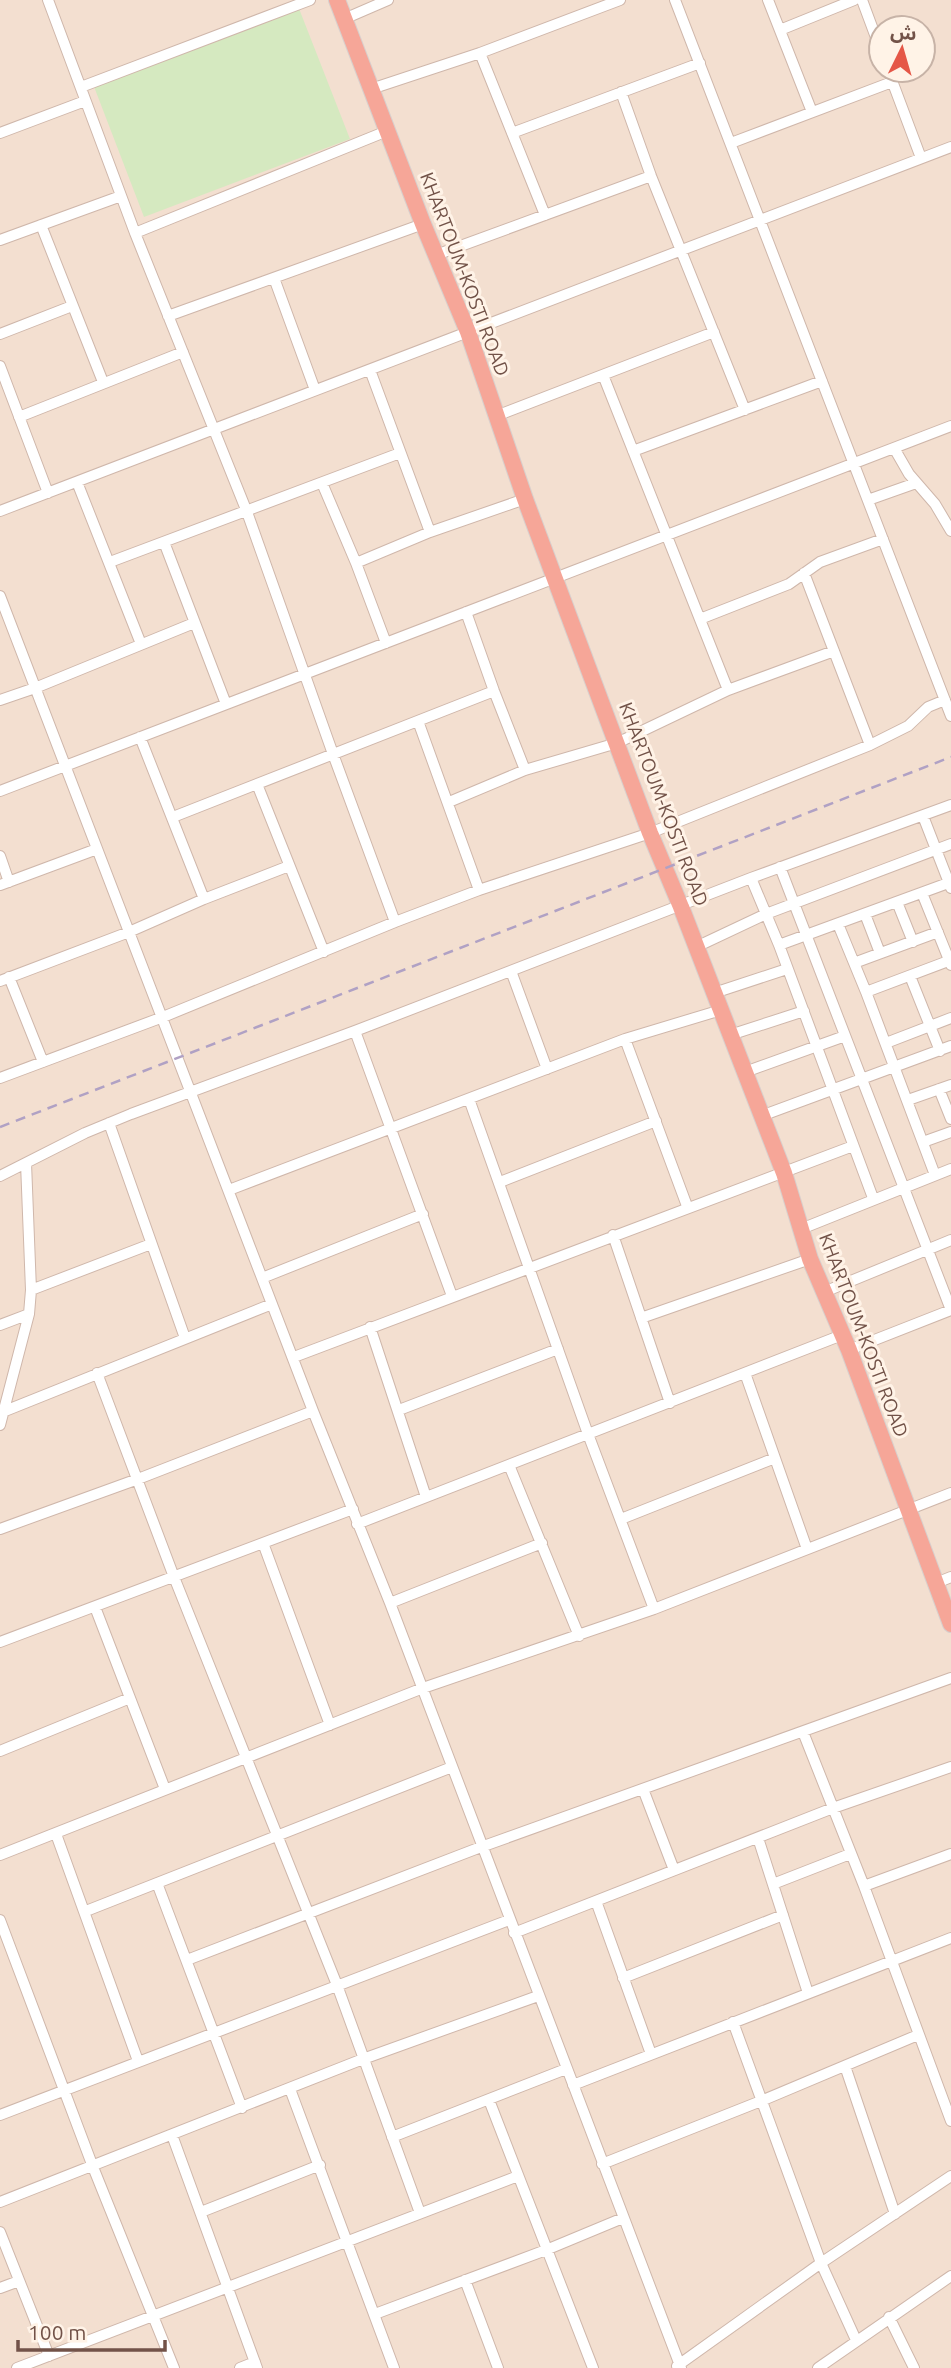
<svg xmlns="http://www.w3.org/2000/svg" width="951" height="2368" viewBox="0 0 951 2368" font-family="Ubuntu,'Noto Sans Arabic',sans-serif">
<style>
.residential{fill:#f3dfd0;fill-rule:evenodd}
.green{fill:#d5e9c0}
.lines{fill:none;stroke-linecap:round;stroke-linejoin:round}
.minor-casing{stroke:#cfb7ab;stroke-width:12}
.highway-casing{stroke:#d8cfcc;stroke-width:18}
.minor{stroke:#fff;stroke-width:10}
.highway{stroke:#f6a698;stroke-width:16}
.rail{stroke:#b0a1c4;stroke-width:2.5;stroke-dasharray:10 7;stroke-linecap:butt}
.labels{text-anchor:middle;stroke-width:6;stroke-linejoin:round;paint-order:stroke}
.street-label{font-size:19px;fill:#725248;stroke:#fff3e7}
</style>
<rect width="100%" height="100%" fill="#fceee1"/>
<path class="residential" d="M0,0h951v2368h-951zM881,28h42v42h-42z"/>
<path class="green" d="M298,6l52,133 -206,78 -51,-133z"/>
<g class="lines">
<defs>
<path id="minor" d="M48,0l87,233 112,279 86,242 62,168
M675,0l276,716
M768,0l44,112
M862,0l19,51
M344,19l44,-19
M780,30l74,-30
M480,53l65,162
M888,70l33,88
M81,87l229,-87
M371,89l109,-36 140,-53
M621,92l30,84 94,234
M0,133l85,-32
M512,133l188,-70
M731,143l161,-61
M41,225l62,157
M135,233l252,-102
M0,240l121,-44
M436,255l215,-79
M274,278l41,112
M168,316l255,-92
M0,334l72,-28
M0,366l48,127
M370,370l60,162
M603,375l125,315
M496,416l218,-84
M19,417l164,-65
M894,448l15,26 26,30 16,27
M633,451l189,-70
M77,482l64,162
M322,483l34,80 30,80
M868,500l48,-17
M0,511l951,-364
M164,542l62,162
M110,562l290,-109
M356,563l74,-31 95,-33
M804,573l66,172
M0,596l313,815 77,192 291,765
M466,612l28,79 31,79
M700,619l89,-35 31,-22 63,-23
M0,700l35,-12 159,-65
M418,721l61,169
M140,737l64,162
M257,784l67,168
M0,791l951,-365
M449,802l76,-32 92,-27 111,-53 106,-39
M923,816l28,72
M173,817l321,-126
M0,856l9,26
M780,867l171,443
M751,878l28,67 94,253
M0,885l97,-36
M922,893l29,72
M897,902l16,40
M865,914l15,39
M838,924l28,68 69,183
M779,945l172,-63
M696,947l70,-33 185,-70
M854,963l84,-31
M511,971l36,98
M910,976l30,75
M9,977l34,85
M0,981l129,-49 75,-33 85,-33
M866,992l85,-32
M714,993l73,-24
M355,1031l97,265
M730,1035l74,-24
M625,1039l62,167
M886,1043l65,-25
M745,1072l100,-36
M0,1078l163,-61 232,-95 84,-32 171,-57 220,-88 38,-19 20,-19 17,-7
M939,1089l12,30
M469,1099l119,335 66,175
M908,1100l43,-15
M761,1116l190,-70
M109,1123l76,215
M923,1142l28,-10
M0,1176l85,-43 46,-19 224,-83 396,-153 200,-73
M500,1182l156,-61
M229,1190l396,-151 96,-29
M801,1229l150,-60
M613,1235l57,168
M262,1278l161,-64
M31,1290l120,-46
M824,1292l127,-52
M641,1318l169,-59
M0,1325l29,-11
M370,1327l56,170
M849,1350l102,-40
M294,1357l559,-211
M97,1373l77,204 163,408 83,228
M745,1373l62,176
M399,1410l159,-61
M0,1413l272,-109
M0,1425l29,-111 2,-24 -5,-127
M509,1465l70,171
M621,1519l154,-61
M357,1524l485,-189
M0,1529l138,-50 175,-68
M263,1543l67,182
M936,1583l15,-6
M390,1603l152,-60
M95,1607l70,182
M0,1642l353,-133
M803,1732l61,154 87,235
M0,1751l130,-53
M643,1789l31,81
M56,1834l82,227
M758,1838l50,155
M0,1855l423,-167 231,-79 297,-116
M157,1883l85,225
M773,1884l77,-30
M864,1886l87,-32
M596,1901l55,153
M86,1911l366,-144
M0,1920l93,247 81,201
M514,1933l319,-125 118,-41
M187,1960l294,-113 470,-169
M623,1978l160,-63
M733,2022l88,241 35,77
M845,2066l50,148
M573,2085l378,-147
M290,2089l104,279
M489,2100l104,268
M0,2115l509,-195
M172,2135l85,233
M392,2137l174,-68
M602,2164l159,-63 157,-66
M0,2202l363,-143 175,-63
M201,2212l119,-47
M0,2232l49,124
M465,2280l33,88
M0,2288l19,-7
M375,2314l171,-64 77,-32
M889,2317l25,51
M677,2366l144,-103 130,-87
M17,2368l501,-192
M240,2368l15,-6
M818,2368l133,-92"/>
<path id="highway" d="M337,0l86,224 45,108 57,167 125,334 31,74 103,266 26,86 39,91 102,274"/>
</defs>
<use href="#minor" class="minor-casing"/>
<use href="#highway" class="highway-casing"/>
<use href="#minor" class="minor"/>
<use href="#highway" class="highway"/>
<path class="rail" d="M0,1127l951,-370"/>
</g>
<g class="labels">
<g class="street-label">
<text transform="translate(465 274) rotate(69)" y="7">KHARTOUM-KOSTI ROAD</text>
<text transform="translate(664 804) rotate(69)" y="7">KHARTOUM-KOSTI ROAD</text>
<text transform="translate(864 1335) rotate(69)" y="7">KHARTOUM-KOSTI ROAD</text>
</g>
</g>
<g transform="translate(902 49) rotate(5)"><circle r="33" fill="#fff3e7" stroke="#c7b3a7" stroke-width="2"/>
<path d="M0-5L12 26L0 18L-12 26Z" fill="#e55747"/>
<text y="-10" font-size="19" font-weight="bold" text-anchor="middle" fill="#725248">ش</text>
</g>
<path d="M18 2340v10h147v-10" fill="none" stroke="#725248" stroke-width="3.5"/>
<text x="28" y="2340" font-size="21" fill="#725248" stroke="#fff3e7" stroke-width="5" paint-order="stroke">100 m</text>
</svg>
